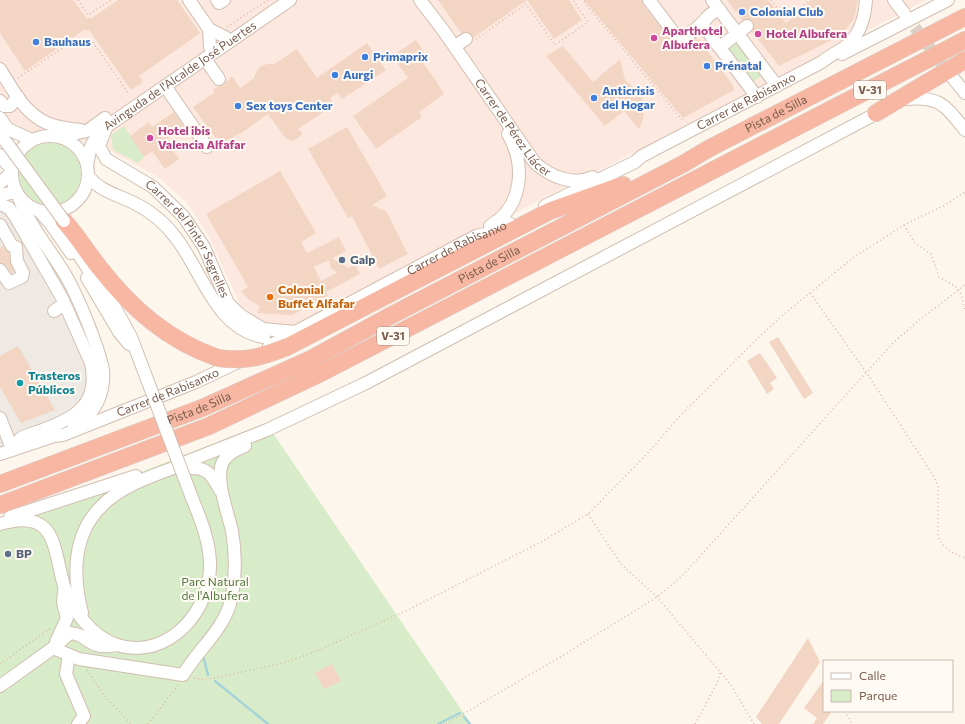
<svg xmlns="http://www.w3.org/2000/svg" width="965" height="724" viewBox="0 0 965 724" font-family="Commissioner,sans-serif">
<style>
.commercial{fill:#fde8e0}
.industrial{fill:#efe9e4}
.green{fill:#d8ecc9}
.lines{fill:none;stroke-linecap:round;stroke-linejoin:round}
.stream{stroke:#a5d3da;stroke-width:2.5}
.building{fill:#f3d5c3;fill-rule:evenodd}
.minor-tunnel{stroke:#dcd0c4;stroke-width:12;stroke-dasharray:12 6;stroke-linecap:butt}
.minor-casing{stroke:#d1beb0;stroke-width:14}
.highway-casing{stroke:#dad1cd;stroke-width:18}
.path{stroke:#d9b8a5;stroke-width:1.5;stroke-dasharray:1 3;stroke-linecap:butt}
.minor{stroke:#fff;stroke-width:12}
.highway{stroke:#f7b7a3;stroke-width:17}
.minor-bridge-casing{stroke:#d1beb0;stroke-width:14;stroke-linecap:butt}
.highway-bridge-casing{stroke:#dad1cd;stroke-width:18;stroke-linecap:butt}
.minor-bridge{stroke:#fff;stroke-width:12}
.highway-bridge{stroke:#f7b7a3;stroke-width:17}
.shop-dot{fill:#3f7fe0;stroke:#fffaf3;stroke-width:1.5}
.hotel-dot{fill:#d1479c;stroke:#fffaf3;stroke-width:1.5}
.service-dot{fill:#5c6f8a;stroke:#fffaf3;stroke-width:1.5}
.food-dot{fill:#e8710a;stroke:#fffaf3;stroke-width:1.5}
.culture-dot{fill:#0f9aa8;stroke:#fffaf3;stroke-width:1.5}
.labels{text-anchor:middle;stroke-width:4;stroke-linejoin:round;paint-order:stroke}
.shield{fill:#fffaf3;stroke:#a28b7f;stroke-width:1}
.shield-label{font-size:11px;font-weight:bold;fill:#7a5c4d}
.shop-label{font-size:12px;font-weight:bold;fill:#366cbe;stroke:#fffaf3;text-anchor:start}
.hotel-label{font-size:12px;font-weight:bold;fill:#b23c85;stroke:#fffaf3;text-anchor:start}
.street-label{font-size:12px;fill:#7a5c4d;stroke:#fffaf3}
.service-label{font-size:12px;font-weight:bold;fill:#4e5e75;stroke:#fffaf3;text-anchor:start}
.food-label{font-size:12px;font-weight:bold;fill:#c56008;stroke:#fffaf3;text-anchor:start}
.culture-label{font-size:12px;font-weight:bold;fill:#0d838f;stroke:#fffaf3;text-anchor:start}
.park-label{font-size:12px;fill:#537a41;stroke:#fffaf3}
</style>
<rect width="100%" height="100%" fill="#fdf6ec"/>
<path class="commercial" d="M0,0h926l-241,127 -400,202 -19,-4 -26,-20 -31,-69 -23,-34 -28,-25 -46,-25 -35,-13 -71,-6 -6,-9z"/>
<path class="industrial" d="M0,201l81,148 12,32 -13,31 -80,35z"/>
<path class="green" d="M733,42h4l24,32 -1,3 -6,4 -3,-1 -24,-31z
M124,126l20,31 -6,6 -25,-13 -2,-15z
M19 174a31 31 0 1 1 62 0a31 31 0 1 1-62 0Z
M266,423l205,301h-471v-197z"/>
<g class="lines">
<path class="stream" d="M204,659l4,16
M215,681l53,43
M464,717l6,7
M438,724l22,-11"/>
</g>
<path class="building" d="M0,0h73l13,18h6l26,-18h59l23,33 -61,43 4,6 -12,8 -41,-59 -6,-1 -59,41 -25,-38z
M438,0h131l13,20 -28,19 -27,-39 -54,38 -4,-6 -8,1z
M584,0h58l1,5 34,43 7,-1 12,-9 3,2 34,45 1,5 -51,28z
M727,0h41l18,23 25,-23h47l-4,19 -14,17 -61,30 -27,-34 2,-7 -1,-4 -7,-2 -4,1z
M416,40l8,12 -6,4 16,22 10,16 -25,18 3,5 -46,32 -23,-33 55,-38 -16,-22z
M367,43l19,27 -44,29 -4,-6 -8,5 4,7 -36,24 5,5 -10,7 -7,-2 -18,-25 -25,18 -23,12 -27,-37 22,-15 -2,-3 10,-4 9,-9 8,12 14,-10 3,-8 4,-4 6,-2h7l23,-15 20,29z
M563,46l30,36 27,-23 5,21 11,9 6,9 2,11 -1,10 -4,10 -15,-18 -19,15 -59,-70z
M174,112l10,15 -18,13 13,19 -14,10 -13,-18 -8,6 -14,-21 19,-14 3,5z
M347,127l40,69 -15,9 14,6 22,43 -29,15 -27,-53 -4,2 -40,-69z
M280,171l36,62 -15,9 6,11 32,-16 7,14 -14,7 16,10 7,-4 5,10 -34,18 2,4 -36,19 -35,-2 3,-7 -11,-6 -8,-9 7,-4 -42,-73zM329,260l2,8 6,5 -16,8 -7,-14z
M3,246l6,7 1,9 4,10 -2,2 -6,-9 -6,-2v-15z
M778,337l35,56 -9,6 -35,-57z
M18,346l37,64 -34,13 -21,-36v-31z
M760,353l17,25 -7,5 4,6 -7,5 -20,-33z
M808,638l12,24 -41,62h-17l-6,-7z
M332,664l9,17 -17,8 -9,-16z
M824,680v31h8l-9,13h-10l4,-6 -13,-10z"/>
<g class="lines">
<path class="minor-tunnel" d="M904,13l48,64"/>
<defs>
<g id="minor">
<path d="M189,0l20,29 16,8"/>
<path d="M217,0l2,3 5,-3"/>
<path id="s1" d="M420,0l23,30 92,133c16,14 38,23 58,14"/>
<path d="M649,0l31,41c6,-5 14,-10 20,-16 8,-7 8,-12 20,-15"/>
<path d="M712,0l65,86"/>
<path d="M894,0l10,13"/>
<path d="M702,24l55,73"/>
<path d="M209,29l1,18"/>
<path d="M455,46l11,-7"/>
<path d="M718,46l6,-2 23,-18"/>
<path d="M842,54l106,-54"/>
<path d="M205,59l14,20"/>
<path d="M0,69c14,23 28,51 56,57 8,2 17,3 25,4"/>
<path d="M953,78l12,15"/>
<path d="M165,86l42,61"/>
<path d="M906,99c34,-3 39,6 59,31"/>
<path d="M0,101l4,5h6l8,-9"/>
<path d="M0,118l8,11 24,11"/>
<path id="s2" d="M106,128l-7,18 7,13 47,28 30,29 21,31 24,56 12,12 23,14 32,3"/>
<path d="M0,134l9,12"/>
<circle cx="50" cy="174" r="38"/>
<path d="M60,137l27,-6 18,-13"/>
<path d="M0,155l11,14"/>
<path id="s3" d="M87,165l4,-19 9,-15 190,-131"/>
<path d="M88,176c12,15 27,18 44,26 17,8 33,21 44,36 26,33 40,92 88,99"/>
<path d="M0,183l11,-10"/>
<path d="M0,195l16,-3"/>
<path d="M19,198c11,29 31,51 47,78 13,23 31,67 37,93 2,24 -7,45 -29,57"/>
<path d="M0,204l9,4 6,8 47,82 29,65c9,43 -17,55 -51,68 -6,2 -15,4 -20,8 -3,3 -5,7 -8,10"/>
<path id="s4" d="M545,206l90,-44 7,-6 180,-94c7,-6 16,-10 24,-16 14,-11 19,-30 20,-46"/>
<path d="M39,211l11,12 21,30"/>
<path d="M0,225l12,21 4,1 1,14 6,12 -1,4 -13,6 -9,-13"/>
<path d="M490,226c33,-19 36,-61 18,-92"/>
<path d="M70,241l27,42"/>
<path d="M96,273l35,64 11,29"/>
<path d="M87,278l32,54 10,12"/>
<path d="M54,311l10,-7"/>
<path id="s5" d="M269,346l207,-110 10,-2 23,-11"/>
<path d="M0,418l12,31"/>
<path id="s6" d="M0,454l54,-18 9,-1 133,-53 44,-21"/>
<path d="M186,462l81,-32 99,-47 517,-273"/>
<path d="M188,468c20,-1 23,6 32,22"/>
<path d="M10,517l126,-41"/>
<path d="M0,524c57,-17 53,24 64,62 8,24 28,51 53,59 51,16 95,-35 93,-83 -1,-23 -10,-44 -18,-64"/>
<path d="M82,613c-13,-52 -6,-99 46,-126 14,-8 30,-13 45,-19"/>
<path d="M56,642l11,-24 -4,-15 1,-12"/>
<path d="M53,648l26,11 104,16c14,-24 39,-44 47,-71 6,-23 6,-51 2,-73 -4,-18 -15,-46 -11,-64 2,-11 14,-17 24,-21"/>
<path d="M69,655l-3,19 18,42 -6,8"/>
<path d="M0,686l53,-38 17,-15c20,1 16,18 47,12"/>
</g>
<g id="highway">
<path d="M876,113l89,-53"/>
<path d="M64,221c13,14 23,31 35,46 32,41 69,74 119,91"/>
<path d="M287,347l263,-136 73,-26"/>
<path id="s7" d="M0,484l202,-76 109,-49 79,-43 293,-152 25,-15 257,-132"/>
<path d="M0,505l209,-79 114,-54 642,-332"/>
</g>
</defs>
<use href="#minor" class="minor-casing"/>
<use href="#highway" class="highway-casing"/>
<path class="path" d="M78,0l10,15 23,-15
M585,0l-2,1 100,120
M771,0l15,20 23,-20
M227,27l41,-27
M476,39l50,-35 29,41 33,-23 -15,-22
M18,78l59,-40 15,3 37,53
M904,225l11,18 16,11 8,23c21,12 21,9 26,34
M810,293l56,79 67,103 5,11v51c6,13 15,16 27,21
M588,514l33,50 36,33 74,88 23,39
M0,664l51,-36
M87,670l17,25 27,29
M194,678l8,1 13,-1 68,-15 29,-10 98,-44 133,-68 45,-27 58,-59 35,-40 78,-78 24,-22 71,-58 50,-32 41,-20 20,-13
M845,711l7,13
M148,724l31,-40
M446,724l116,-68 95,-59 24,-20 212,-234 24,-21 48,-37
M695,724l22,-41 3,-10"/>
<use href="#minor" class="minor"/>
<use href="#highway" class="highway"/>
<defs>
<path id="minor-bridge" d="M9,146l55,75
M142,366l50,132"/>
<path id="highway-bridge" d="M218,358c27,4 44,-1 69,-11"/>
</defs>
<use href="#minor-bridge" class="minor-bridge-casing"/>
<use href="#highway-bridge" class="highway-bridge-casing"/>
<use href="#minor-bridge" class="minor-bridge"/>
<use href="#highway-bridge" class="highway-bridge"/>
</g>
<g class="shop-dot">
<circle cx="742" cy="12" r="4"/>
<circle cx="36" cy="42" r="4"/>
<circle cx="365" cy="57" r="4"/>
<circle cx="707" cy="66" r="4"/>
<circle cx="335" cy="75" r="4"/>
<circle cx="594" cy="98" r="4"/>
<circle cx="238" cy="106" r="4"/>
</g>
<g class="hotel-dot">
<circle cx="758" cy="34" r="4"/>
<circle cx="654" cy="38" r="4"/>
<circle cx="150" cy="138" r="4"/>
</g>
<g class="service-dot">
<circle cx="342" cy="260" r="4"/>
<circle cx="8" cy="554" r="4"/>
</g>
<circle class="food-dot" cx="270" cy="297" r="4"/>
<circle class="culture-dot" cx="20" cy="383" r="4"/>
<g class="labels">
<g class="shield">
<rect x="854" y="81" width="32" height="18" rx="3"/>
<rect x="377" y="327" width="32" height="18" rx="3"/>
</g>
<g class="shield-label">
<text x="870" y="94">V-31</text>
<text x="393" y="340">V-31</text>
</g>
<g class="shop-label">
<text x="750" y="16">Colonial Club</text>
<text x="44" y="46">Bauhaus</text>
<text x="373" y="61">Primaprix</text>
<text x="715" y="70">Prénatal</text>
<text x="343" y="79">Aurgi</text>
<text x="602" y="95">Anticrisis<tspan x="602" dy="14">del Hogar</tspan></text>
<text x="246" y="110">Sex toys Center</text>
</g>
<g class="hotel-label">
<text x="662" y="35">Aparthotel<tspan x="662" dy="14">Albufera</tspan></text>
<text x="766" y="38">Hotel Albufera</text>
<text x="158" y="135">Hotel ibis<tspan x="158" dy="14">Valencia Alfafar</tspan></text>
</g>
<g class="street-label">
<text dy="4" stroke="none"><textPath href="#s3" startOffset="134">Avinguda de l'Alcalde José Puertes</textPath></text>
<text dy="4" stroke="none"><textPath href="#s4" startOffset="227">Carrer de Rabisanxo</textPath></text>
<text dy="4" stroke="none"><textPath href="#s7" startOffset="861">Pista de Silla</textPath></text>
<text dy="4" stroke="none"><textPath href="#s1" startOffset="158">Carrer de Pérez Llácer</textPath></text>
<text dy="4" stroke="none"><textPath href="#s2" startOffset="152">Carrer del Pintor Segrelles</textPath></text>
<text dy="4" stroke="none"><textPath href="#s5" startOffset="212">Carrer de Rabisanxo</textPath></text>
<text dy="4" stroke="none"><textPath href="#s7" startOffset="537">Pista de Silla</textPath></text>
<text dy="4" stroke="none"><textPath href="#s6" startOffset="179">Carrer de Rabisanxo</textPath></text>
<text dy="4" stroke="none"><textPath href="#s7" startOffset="213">Pista de Silla</textPath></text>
</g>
<g class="service-label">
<text x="350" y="264">Galp</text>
<text x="16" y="558">BP</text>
</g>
<g class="food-label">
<text x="278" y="294">Colonial<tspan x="278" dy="14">Buffet Alfafar</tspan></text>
</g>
<g class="culture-label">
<text x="28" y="380">Trasteros<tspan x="28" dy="14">Públicos</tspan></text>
</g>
<g class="park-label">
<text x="215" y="586">Parc Natural<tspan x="215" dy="14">de l'Albufera</tspan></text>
</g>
</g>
<rect x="823" y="660" width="130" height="52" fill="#fffaf3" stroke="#cabbb1"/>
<rect x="831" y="673" width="20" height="6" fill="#ffffff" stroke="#cabbb1"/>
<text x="859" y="680" font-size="12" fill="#7a5c4d">Calle</text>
<rect x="831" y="690" width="20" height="12" fill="#d8ecc9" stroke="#cabbb1"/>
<text x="859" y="700" font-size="12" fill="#7a5c4d">Parque</text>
</svg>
